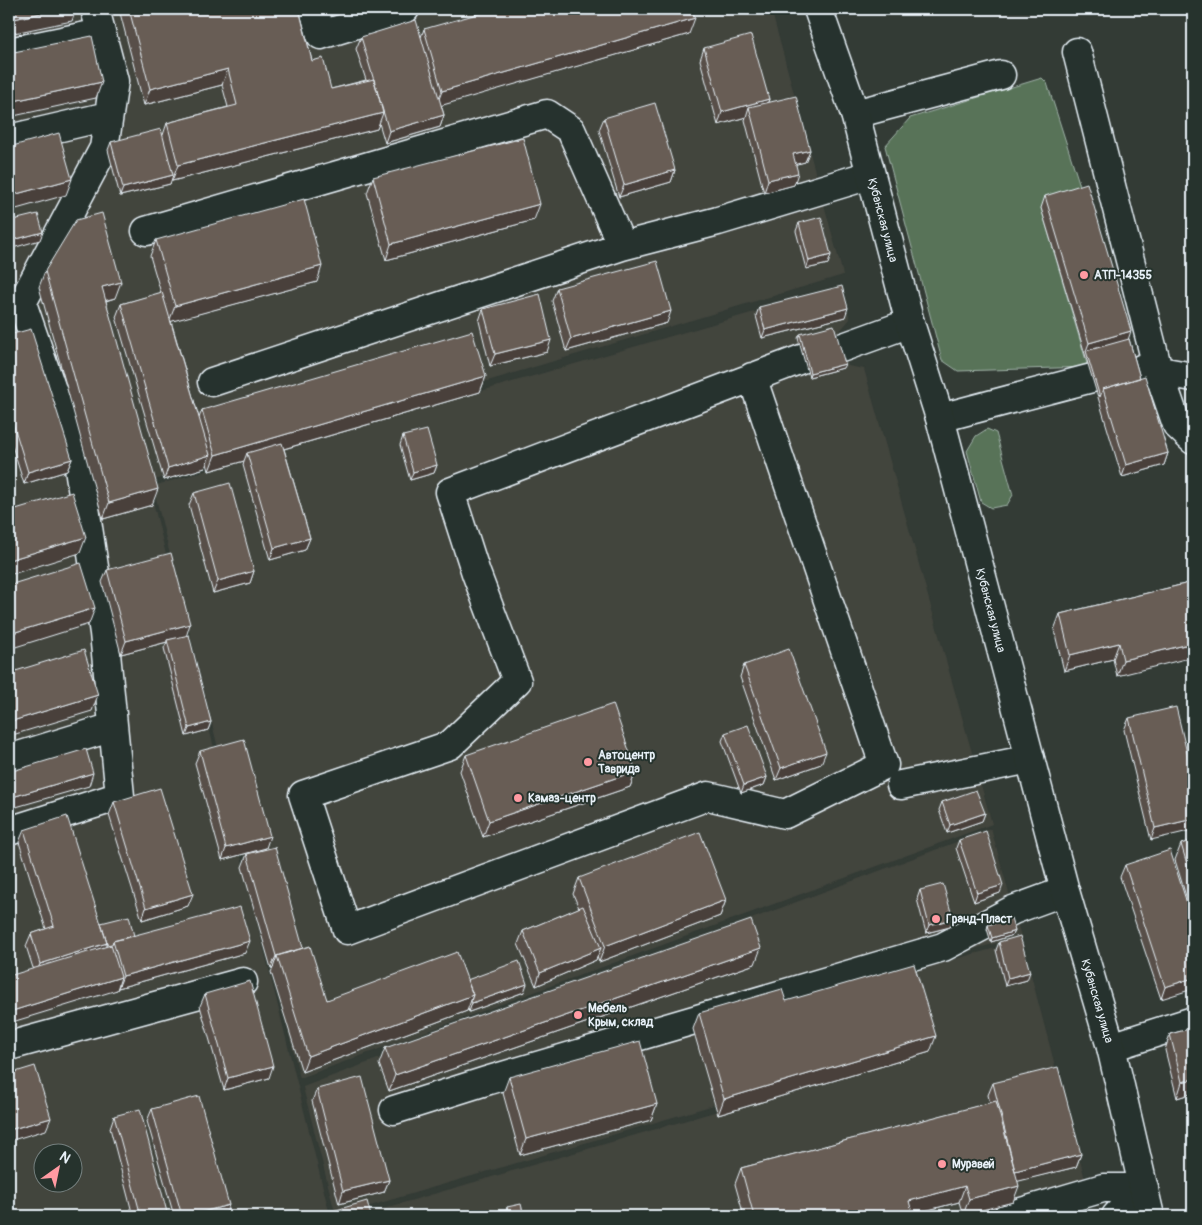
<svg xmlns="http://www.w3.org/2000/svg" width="1202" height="1225" viewBox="0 0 1202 1225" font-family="Pangolin,sans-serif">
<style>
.built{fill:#43453e;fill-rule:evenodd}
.green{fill:#587359;stroke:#a0b2a8}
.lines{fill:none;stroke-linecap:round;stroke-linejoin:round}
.minor-casing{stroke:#e8f1f8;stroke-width:31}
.major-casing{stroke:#e8f1f8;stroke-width:31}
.minor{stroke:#26332d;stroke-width:28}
.major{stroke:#26332d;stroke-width:28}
.wall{fill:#595048;stroke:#e8f1f8}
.shaded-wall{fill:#49413b;stroke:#e8f1f8}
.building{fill:#685d54;stroke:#e8f1f8}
.poi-dot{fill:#ff9aa2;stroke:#26332d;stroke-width:2}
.labels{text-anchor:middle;stroke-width:4;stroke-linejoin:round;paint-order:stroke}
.street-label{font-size:12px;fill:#e8f1f8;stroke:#26332d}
.poi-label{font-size:12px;font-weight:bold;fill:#e8f1f8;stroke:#26332d;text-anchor:start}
</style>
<rect width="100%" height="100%" fill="#333b35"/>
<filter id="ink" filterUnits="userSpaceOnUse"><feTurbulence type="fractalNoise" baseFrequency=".02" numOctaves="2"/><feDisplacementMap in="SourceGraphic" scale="10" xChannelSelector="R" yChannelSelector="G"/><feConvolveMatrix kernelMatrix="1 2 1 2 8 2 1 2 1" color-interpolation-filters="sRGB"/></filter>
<g filter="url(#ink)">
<path class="built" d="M9,9h762l72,266 -695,207 182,734h-321zM42,1152h30v30h-30z
M841,287l9,32 -12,14 10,33 16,3 128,455 -692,254 -147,-592z
M991,829l30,108 -119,30 16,78 -582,171 -33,-129z
M1022,941l70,265 -43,10h-676l-1,-4 555,-162 -13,-80z"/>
<path class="green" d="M1042,78l5,5 36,112 -42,13 47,159 -130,4 -16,-11 -57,-214 25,-28z
M987,429l9,4 17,62 -6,10 -16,3 -10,-6 -14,-51 9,-15z"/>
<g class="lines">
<defs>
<path id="minor" d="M314,9l7,26 84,-26
M9,52l92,-19
M1077,52l81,318 19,55 16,15
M855,114l146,-39
M9,139l99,-23
M146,231l401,-117 24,16 51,116 96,-25 152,-46
M838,349l72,-26
M1143,368l50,9
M752,377l132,388 -99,49 -77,-18 -361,134 -44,-135 147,-50 67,-64 -41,-108 -26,-81 354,-134
M212,382l410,-136
M940,418l152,-40
M9,759l104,-32
M901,785l129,-26
M9,831l111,-35 -16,-163 -25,-165 -57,-165 82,-155 10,-67 -19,-72
M9,1046l234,-64
M1111,1047l82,-26
M394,1110l92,-29 457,-134 70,-37 52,-19
M1008,1216l95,-28h41
M1116,1216l28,-28"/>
<g id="major">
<path id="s1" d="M818,9l37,105 55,209 30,95 125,473 46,156 39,169"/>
</g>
</defs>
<use href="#minor" class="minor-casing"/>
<use href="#major" class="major-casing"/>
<use href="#minor" class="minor"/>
<use href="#major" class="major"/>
</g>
<path class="wall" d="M119,9h180l13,52 19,28 35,-9 -10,-31 5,-12h60l3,-8 265,5 -248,71 3,10 -4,12 -55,16 -6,-20 -2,6 -205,52v-1l-2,4 -50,12 -12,-46 3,-8 52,-7 4,-12 61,-16 -6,-22 -78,20z
M704,48l65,51 -1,4 42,47 -5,12 -9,2 -2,21 -30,8 -19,-73 1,-3 -28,8 -18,-65z
M604,118l71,52 -4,12 -52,15 -20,-67z
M373,177l161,43 -148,40 -19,-67z
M1045,196l84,143 11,39 28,75 -4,12 -42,12 -81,-269z
M799,223l29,41 -22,5 -10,-38z
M156,240l161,42 -146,39 28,97 3,-8 284,-34 -6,16 -196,57 26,89 -5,12 -35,10 -27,-95 1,-4 -35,10 -2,-8 -2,5 -41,12 -48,-163 5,-13 40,-11 -11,-37z
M45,271l70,27 -9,3 46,204 -49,14 -64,-232z
M557,288l110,35 -101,28 -14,-50z
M759,307l86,10 -83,21 -6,-22z
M483,309l64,43 -57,14 -11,-45z
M800,334l43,34 -34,9 -11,-39z
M9,335l63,124 -5,12 -43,13 -15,-48z
M403,436l34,29 -3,8 -24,7 -10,-35z
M194,493l60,78 -4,12 -37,10 -24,-88z
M107,570l79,66 25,86 -3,8 -22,6 -22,-88 3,-6 -46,12 -19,-72z
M1193,582l-76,94 -4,-17 -49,12 -10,-41 6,-16z
M744,665l77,99 -45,16 -36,-103z
M1129,718l64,60 -42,62 -27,-110z
M725,733l42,44 -3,8 -23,8 -19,-52z
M200,751l66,97 -44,12 -27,-97z
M466,755l170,16 -6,16 -147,50 -23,-66z
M114,802l74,104 -46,14 -33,-105z
M942,802l43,11 -3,8 -35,12 -8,-23z
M24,830l77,93 33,13 111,17 -127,35v-1l-1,3 -84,-22 -7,-22 5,-12 15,-5 -27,-87z
M959,840l41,53 -26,9 -18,-54z
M1193,840v79l-18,-59 6,-16z
M247,854l56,94 24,52 140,-20 57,12 -55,20 -1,-3 -1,2 -165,61 -31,-100 2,-4h-2l-29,-101z
M1125,865l68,57 -32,77 -41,-122z
M579,878l147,22 -6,16 -121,46 -2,-5 -1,3 -60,26 -18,-42 5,-13 56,-23 -6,-14z
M920,890l33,29 -3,8 -24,6 -9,-34z
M988,925l27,6 -2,4 -22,7 -4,-13z
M999,942l28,38 -22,6 -9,-36z
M755,964l-366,127 -10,-27 6,-16z
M205,994l64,84 -45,12 -24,-84z
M786,1001l144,51 -212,63 -25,-86 6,-16z
M1193,1028v65l-16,5 -12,-48 5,-16z
M509,1077l148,27 -6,16 -131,35 -17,-62z
M993,1083l88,71 -5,13 -59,14 -4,21 -50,13 -4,-13 -46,12v2h-169l-9,-32 6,-16 249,-65 -2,-8z
M317,1089l72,91 -5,12 -45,12 -27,-103z
M152,1109l73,107h-51l-27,-95z
M114,1116l54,100h-35l-23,-88z
M507,1207l17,9h-17l-1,-5z"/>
<path class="shaded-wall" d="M60,9h16l-4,12 -63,13v-14z
M695,18l-6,16 -253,73 6,-16z
M228,69l-6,16 -78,20 6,-16z
M102,82l-6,16 -87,19v-15z
M769,99l-5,13 -15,-5 -3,10 -28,8 4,-13z
M383,113l-6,16 -205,52 6,-16z
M444,115l-4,12 -55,16 4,-12z
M810,150l-5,12 -16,4 4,-12z
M675,170l-4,12 -52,15 5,-12z
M798,173l-4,12 -30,8 4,-13z
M173,175l-3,9 -50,12 3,-8z
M72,179l-6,16 -57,16v-15z
M540,204l-6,16 -148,40 5,-16z
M43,232l-3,8 -31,9v-8z
M831,255l-3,9 -22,5 3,-8z
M322,266l-5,16 -148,40 6,-16z
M121,282l-6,16 -19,5 6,-16z
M848,308l-3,9 -83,21 3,-8z
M671,311l-4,12 -101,28 5,-12z
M1131,331l-4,12 -41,8 3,-8z
M551,340l-4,12 -57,14 5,-12z
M845,364l-2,4 -34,9 1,-4z
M486,376l-6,16 -231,67 -2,-6 -3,8 -35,10 6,-16z
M1168,453l-4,12 -42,12 4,-12z
M210,455l-5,13 -41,12 4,-12z
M72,459l-5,12 -43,13 4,-12z
M437,465l-3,8 -24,7 3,-8z
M158,489l-6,16 -49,14 6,-16z
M86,537l-6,16 -71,22v-15z
M310,538l-5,12 -35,10 4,-12z
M254,571l-4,12 -37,10 5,-12z
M95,608l-6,16 -80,25v-15z
M190,624l-4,13 -19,3v2l-46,12 5,-13z
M1119,643l-6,16 -49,12 6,-16z
M1193,643v14l-76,19 6,-16z
M98,695l-6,16 -83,25v-14z
M211,722l-3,8 -22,6 3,-8z
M826,752l-5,12 -45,16 5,-12z
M636,771l-6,16 -147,50 6,-16z
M93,773l-4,13 -80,23v-11z
M767,777l-3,8 -23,8 3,-8z
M985,813l-3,8 -35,12 3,-8z
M1193,819v11l-42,10 4,-12z
M270,836l-4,12 -44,12 4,-12z
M1003,885l-3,8 -26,9 3,-9z
M193,894l-5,12 -46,14 4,-12z
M726,900l-6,16 -121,46 6,-16z
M953,919l-3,8 -24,6 3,-8z
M1015,931l-2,4 -22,7 1,-4z
M250,941l-5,12 -127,35 5,-12z
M107,943l-5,12 -67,21 5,-12z
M601,948l-5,12 -60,26 4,-13z
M761,948l-6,16 -366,127 6,-16z
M276,956h1l-4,12h-2z
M1030,972l-3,8 -22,6 3,-8z
M121,977l-4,13 -108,33v-11z
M1193,978v11l-32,10 4,-12z
M527,984l-3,8 -55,20 3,-9z
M473,995l-6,16 -165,61 6,-16z
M936,1036l-6,16 -212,63 6,-16z
M273,1066l-4,12 -45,12 4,-12z
M1193,1079v14l-16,5 5,-16z
M657,1104l-6,16 -131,35 6,-16z
M51,1118l-5,12 -37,11v-11z
M1081,1154l-5,13 -65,16 4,-12z
M389,1180l-5,12 -45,12 4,-13z
M965,1186l-6,16 -54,14 4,-15z
M1019,1186l-6,16 -50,13 6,-16z
M229,1205l-4,11h-38z"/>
<path class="building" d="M9,9h51l-51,11z
M129,9h170l13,52 11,-3 8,31 43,-10 9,34 -205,52 -11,-42 70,-18 -9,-36 -78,20z
M495,9h197l3,9 -253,73 -18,-62z
M416,20l28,95 -55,16 -28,-94z
M751,35l18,64 -47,13 -18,-64z
M92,36l10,46 -93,20v-49z
M796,96l14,54 -17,4 5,19 -30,7 -19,-73z
M655,103l20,67 -51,15 -20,-67z
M161,129l12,46 -50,13 -12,-46z
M59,133l13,46 -63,17v-49z
M523,138l17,66 -149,40 -18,-67z
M1087,183l44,148 -42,12 -44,-147z
M304,199l18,67 -147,40 -19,-66z
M102,213l19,69 -19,5 56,202 -49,14 -64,-232 31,-51z
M38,214l5,18 -34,9v-20z
M821,217l10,38 -22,6 -10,-38z
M657,261l14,50 -100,28 -14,-51z
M842,286l6,22 -83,22 -6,-23z
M162,292l48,163 -42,13 -47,-164z
M540,294l11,46 -56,14 -12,-45z
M834,325l11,39 -35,9 -10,-39z
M31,329l41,130 -44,13 -19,-62v-75z
M472,331l14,45 -271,79 -13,-45z
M1129,339l11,39 -37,11 -3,8 -14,-46z
M1145,376l23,77 -42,12 -23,-76z
M427,430l10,35 -24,7 -10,-36z
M282,443l28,95 -36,10 -27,-95z
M230,483l24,88 -36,10 -24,-88z
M72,492l14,45 -77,23v-49z
M171,553l19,71 -64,17 -19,-71z
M81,563l14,45 -86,26v-49z
M1193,582v61l-70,17 -4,-17 -49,12 -10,-41z
M189,635l22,87 -22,6 -22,-88z
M789,649l37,103 -45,16 -37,-103z
M84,650l14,45 -89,27v-49z
M613,704l23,67 -147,50 -23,-66z
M1176,707l17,71v41l-38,9 -26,-110z
M748,725l19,52 -23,8 -19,-52z
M244,739l26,97 -44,12 -26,-97z
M86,749l7,24 -84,25v-26z
M160,788l33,106 -47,14 -32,-106z
M976,790l9,23 -35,12 -8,-23z
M67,816l40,127 -67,21 -9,-30 23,-8 -30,-96z
M986,831l17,54 -26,8 -18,-53z
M700,832l26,68 -121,46 -26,-68z
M1193,840v44l-12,-40z
M275,847l28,101 -27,8 -29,-102z
M1170,850l23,72v56l-28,9 -40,-122z
M943,884l10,35 -24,6 -9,-35z
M583,906l18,42 -61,25 -17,-42z
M240,907l10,34 -127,35 -10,-35z
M129,916l5,20 -21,5 -1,3 -6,1v-2h1l-6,-20z
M1011,918l4,13 -23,7 -4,-13z
M751,920l10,28 -366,127 -10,-27z
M1020,936l10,36 -22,6 -9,-36z
M111,945l10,32 -112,35v-36z
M310,946l17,54 130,-48 16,43 -165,61 -31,-100z
M519,961l8,23 -55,19 -1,-2 2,-6 -6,-15z
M914,964l22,72 -212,63 -25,-86 83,-24 4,12z
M250,981l23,85 -45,12 -23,-84z
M1193,1028v51l-11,3 -12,-48z
M640,1041l17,63 -131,35 -17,-62z
M35,1066l16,52 -42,12v-56z
M1058,1067l23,87 -66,17 -22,-88z
M362,1077l27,103 -46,11 -26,-102z
M199,1096l30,109 -42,11h-5l-30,-107z
M996,1101l23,85 -50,13 -4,-13 -56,15 4,15h-67v-1l-3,1h-89l-13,-48z
M140,1109l28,107h-27l-27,-100z
M367,1201l4,15h-55z
M521,1204l3,12h-15l-2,-9z"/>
</g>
<g class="poi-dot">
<circle cx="1084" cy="275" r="5"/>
<circle cx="588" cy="762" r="5"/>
<circle cx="518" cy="798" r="5"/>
<circle cx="936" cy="919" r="5"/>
<circle cx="578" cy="1015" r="5"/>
<circle cx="942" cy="1164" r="5"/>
</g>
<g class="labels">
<g class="street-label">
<text dy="4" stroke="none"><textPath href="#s1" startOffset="221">Кубанская улица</textPath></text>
<text dy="4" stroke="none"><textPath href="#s1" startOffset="626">Кубанская улица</textPath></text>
<text dy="4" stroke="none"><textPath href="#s1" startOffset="1031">Кубанская улица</textPath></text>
</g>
<g class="poi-label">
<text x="1094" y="279">АТП-14355</text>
<text x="598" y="759">Автоцентр<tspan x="598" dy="14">Таврида</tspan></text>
<text x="528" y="802">Камаз-центр</text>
<text x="946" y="923">Гранд-Пласт</text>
<text x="588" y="1012">Мебель<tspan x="588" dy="14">Крым, склад</tspan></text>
<text x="952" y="1168">Муравей</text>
</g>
</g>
<rect width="1202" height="1225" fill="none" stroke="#26332d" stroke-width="30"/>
<rect x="15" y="15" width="1172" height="1195" fill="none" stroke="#e8f1f8" stroke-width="2" filter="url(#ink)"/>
<g transform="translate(58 1168) rotate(33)"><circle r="24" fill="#26332d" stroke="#747f7e"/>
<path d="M0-4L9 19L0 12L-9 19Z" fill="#ff9aa2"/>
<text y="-8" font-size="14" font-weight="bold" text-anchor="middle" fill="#e8f1f8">N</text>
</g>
</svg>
